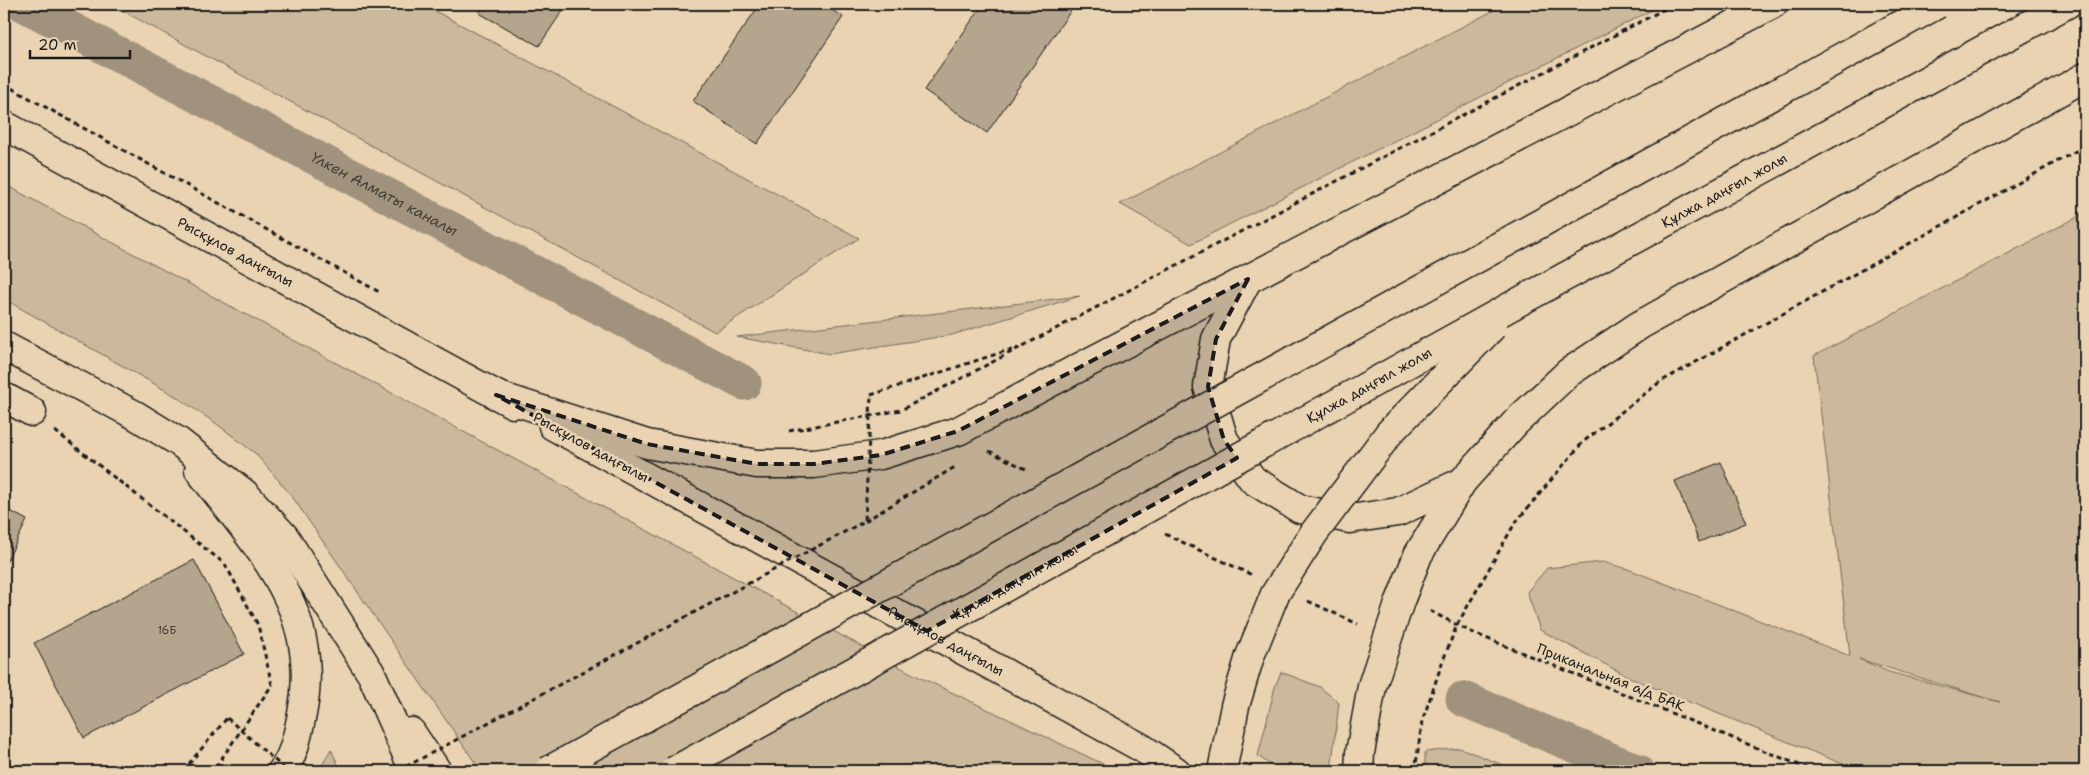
<svg xmlns="http://www.w3.org/2000/svg" width="2089" height="775" viewBox="0 0 2089 775" font-family="'Shantell Sans',sans-serif">
<style>
.green{fill:#cbb89d;stroke:#746a5c;fill-rule:evenodd}
.lines{fill:none;stroke-linecap:round;stroke-linejoin:round}
.canal{stroke:#a1927d;stroke-width:35}
.building{fill:#b6a58d;stroke:#1c1c1c}
.minor-casing{stroke:#1c1c1c;stroke-width:31}
.major-casing{stroke:#1c1c1c;stroke-width:31}
.path{stroke:#1c1c1c;stroke-width:3;stroke-dasharray:5 4;stroke-linecap:butt}
.minor{stroke:#e9d3b2;stroke-width:28}
.major{stroke:#e9d3b2;stroke-width:28}
.major-bridge-casing{stroke:#1c1c1c;stroke-width:31;stroke-linecap:butt}
.path-bridge{stroke:#1c1c1c;stroke-width:3;stroke-dasharray:5 4;stroke-linecap:butt}
.major-bridge{stroke:#e9d3b2;stroke-width:28}
.marked{fill:#1c1c1c;fill-opacity:0.2;stroke:#1c1c1c;stroke-width:4;stroke-dasharray:10 6;stroke-linejoin:round}
.labels{text-anchor:middle;stroke-width:5;stroke-linejoin:round;paint-order:stroke}
.number-label{font-size:11px;fill:#423e38}
.street-label{font-size:14px;fill:#1c1c1c;stroke:#e9d3b2}
.water-label{font-size:15px;font-style:italic;fill:#443f39;stroke:#e9d3b2}
</style>
<rect width="100%" height="100%" fill="#e9d3b2"/>
<filter id="ink" filterUnits="userSpaceOnUse"><feTurbulence type="fractalNoise" baseFrequency=".02" numOctaves="2"/><feDisplacementMap in="SourceGraphic" scale="10" xChannelSelector="R" yChannelSelector="G"/><feConvolveMatrix kernelMatrix="1 2 1 2 8 2 1 2 1" color-interpolation-filters="sRGB"/></filter>
<g filter="url(#ink)">
<path class="green" d="M110,4h312l437,234 -144,94z
M1506,4h158l-473,240 -71,-40z
M4,184l907,489 207,98h-637l-190,-276 -35,-41 -39,-30 -45,-30 -168,-95z
M2085,213v558h-225l-225,-91 -95,-50 -13,-38 20,-24 56,-6 25,7 222,87 -36,-300zM1859,659l140,43h1l-111,-30z
M1080,296l-128,39 -122,19 -93,-17z
M1281,672l39,15 19,16 -8,68h-52l-21,-15 17,-69z
M1460,748l58,23h-93v-19z
M331,749l10,22h-22z"/>
<g class="lines">
<g class="canal">
<path id="s1" d="M23,4l721,379"/>
<path d="M1463,699l174,72"/>
</g>
</g>
<path class="building" d="M485,4h82l-28,42 -60,-33z
M760,4h63l20,13 -86,127 -64,-43z
M983,4h88l3,2 -87,127 -63,-43z
M1721,462l25,61 -47,19 -24,-61z
M4,508l23,12 -23,47z
M194,560l50,94 -160,84 -50,-95z"/>
<g class="lines">
<defs>
<path id="minor" d="M4,397l28,15"/>
<g id="major">
<path id="s2" d="M4,125l509,279"/>
<path d="M1248,279l-32,60 -8,48 16,53 29,40 47,29 50,10 48,-7 64,-30"/>
<path id="s3" d="M1515,304l552,-300"/>
<path d="M4,346l131,69 44,27 66,52 39,42 88,139 42,96"/>
<path d="M496,395l151,49 110,20h57l67,-9 77,-24 815,-427"/>
<path id="s4" d="M553,426l589,322 34,23"/>
<path d="M199,470c57,77 124,139 103,244 -4,19 -8,42 -20,57"/>
<path d="M411,732l26,39"/>
<path d="M1359,771l1,-18 12,-67 28,-85 18,-46 44,-73 54,-60 52,-49 72,-48 445,-248"/>
</g>
</defs>
<use href="#minor" class="minor-casing"/>
<use href="#major" class="major-casing"/>
<path class="path" d="M4,84l377,209
M871,395l147,-48
M55,431l170,133 33,61 14,60 -59,86
M789,431l112,-21 773,-406
M989,451l39,19
M865,521l90,-54
M1165,534l87,41
M1308,601l50,23
M1430,611l41,21 343,139
M183,771l44,-53
M1415,771l7,-49 20,-59 15,-38 58,-102 68,-81 77,-60 425,-236"/>
<use href="#minor" class="minor"/>
<use href="#major" class="major"/>
<defs>
<g id="major-bridge">
<path d="M548,771l1390,-767"/>
<path id="s5" d="M674,771l841,-467"/>
<path d="M1222,771l13,-65 15,-50 25,-62 39,-61 76,-101 103,-106"/>
</g>
</defs>
<use href="#major-bridge" class="major-bridge-casing"/>
<path class="path-bridge" d="M227,718l60,53
M398,771l467,-250 6,-126"/>
<use href="#major-bridge" class="major-bridge"/>
</g>
</g>
<path class="marked" d="M1248,279l-32,60 -8,48 16,53 13,18 -310,173 -431,-236 151,49 110,20h57l67,-9 77,-24z"/>
<g class="labels">
<g class="number-label">
<text x="167" y="634">16Б</text>
</g>
<g class="street-label">
<text dy="5" stroke="none"><textPath href="#s3" startOffset="238">Құлжа даңғыл жолы</textPath></text>
<text dy="5" stroke="none"><textPath href="#s2" startOffset="264">Рысқұлов даңғылы</textPath></text>
<text dy="5" stroke="none"><textPath href="#s5" startOffset="795">Құлжа даңғыл жолы</textPath></text>
<text transform="translate(591 447) rotate(29)" y="5">Рысқұлов даңғылы</text>
<text dy="5" stroke="none"><textPath href="#s5" startOffset="390">Құлжа даңғыл жолы</textPath></text>
<text dy="5" stroke="none"><textPath href="#s4" startOffset="448">Рысқұлов даңғылы</textPath></text>
<text transform="translate(1611 677) rotate(22)" y="5">Приканальная а/д БАК</text>
</g>
<g class="water-label">
<text dy="5" stroke="none"><textPath href="#s1" startOffset="408">Үлкен Алматы каналы</textPath></text>
</g>
</g>
<rect width="2089" height="775" fill="none" stroke="#e9d3b2" stroke-width="20"/>
<rect x="10" y="10" width="2069" height="755" fill="none" stroke="#1c1c1c" stroke-width="2" filter="url(#ink)"/>
<path d="M30 50v8h100v-8" fill="none" stroke="#1c1c1c" stroke-width="2.5"/>
<text x="38" y="50" font-size="15" fill="#1c1c1c" stroke="#e9d3b2" stroke-width="4" paint-order="stroke">20 m</text>
</svg>
